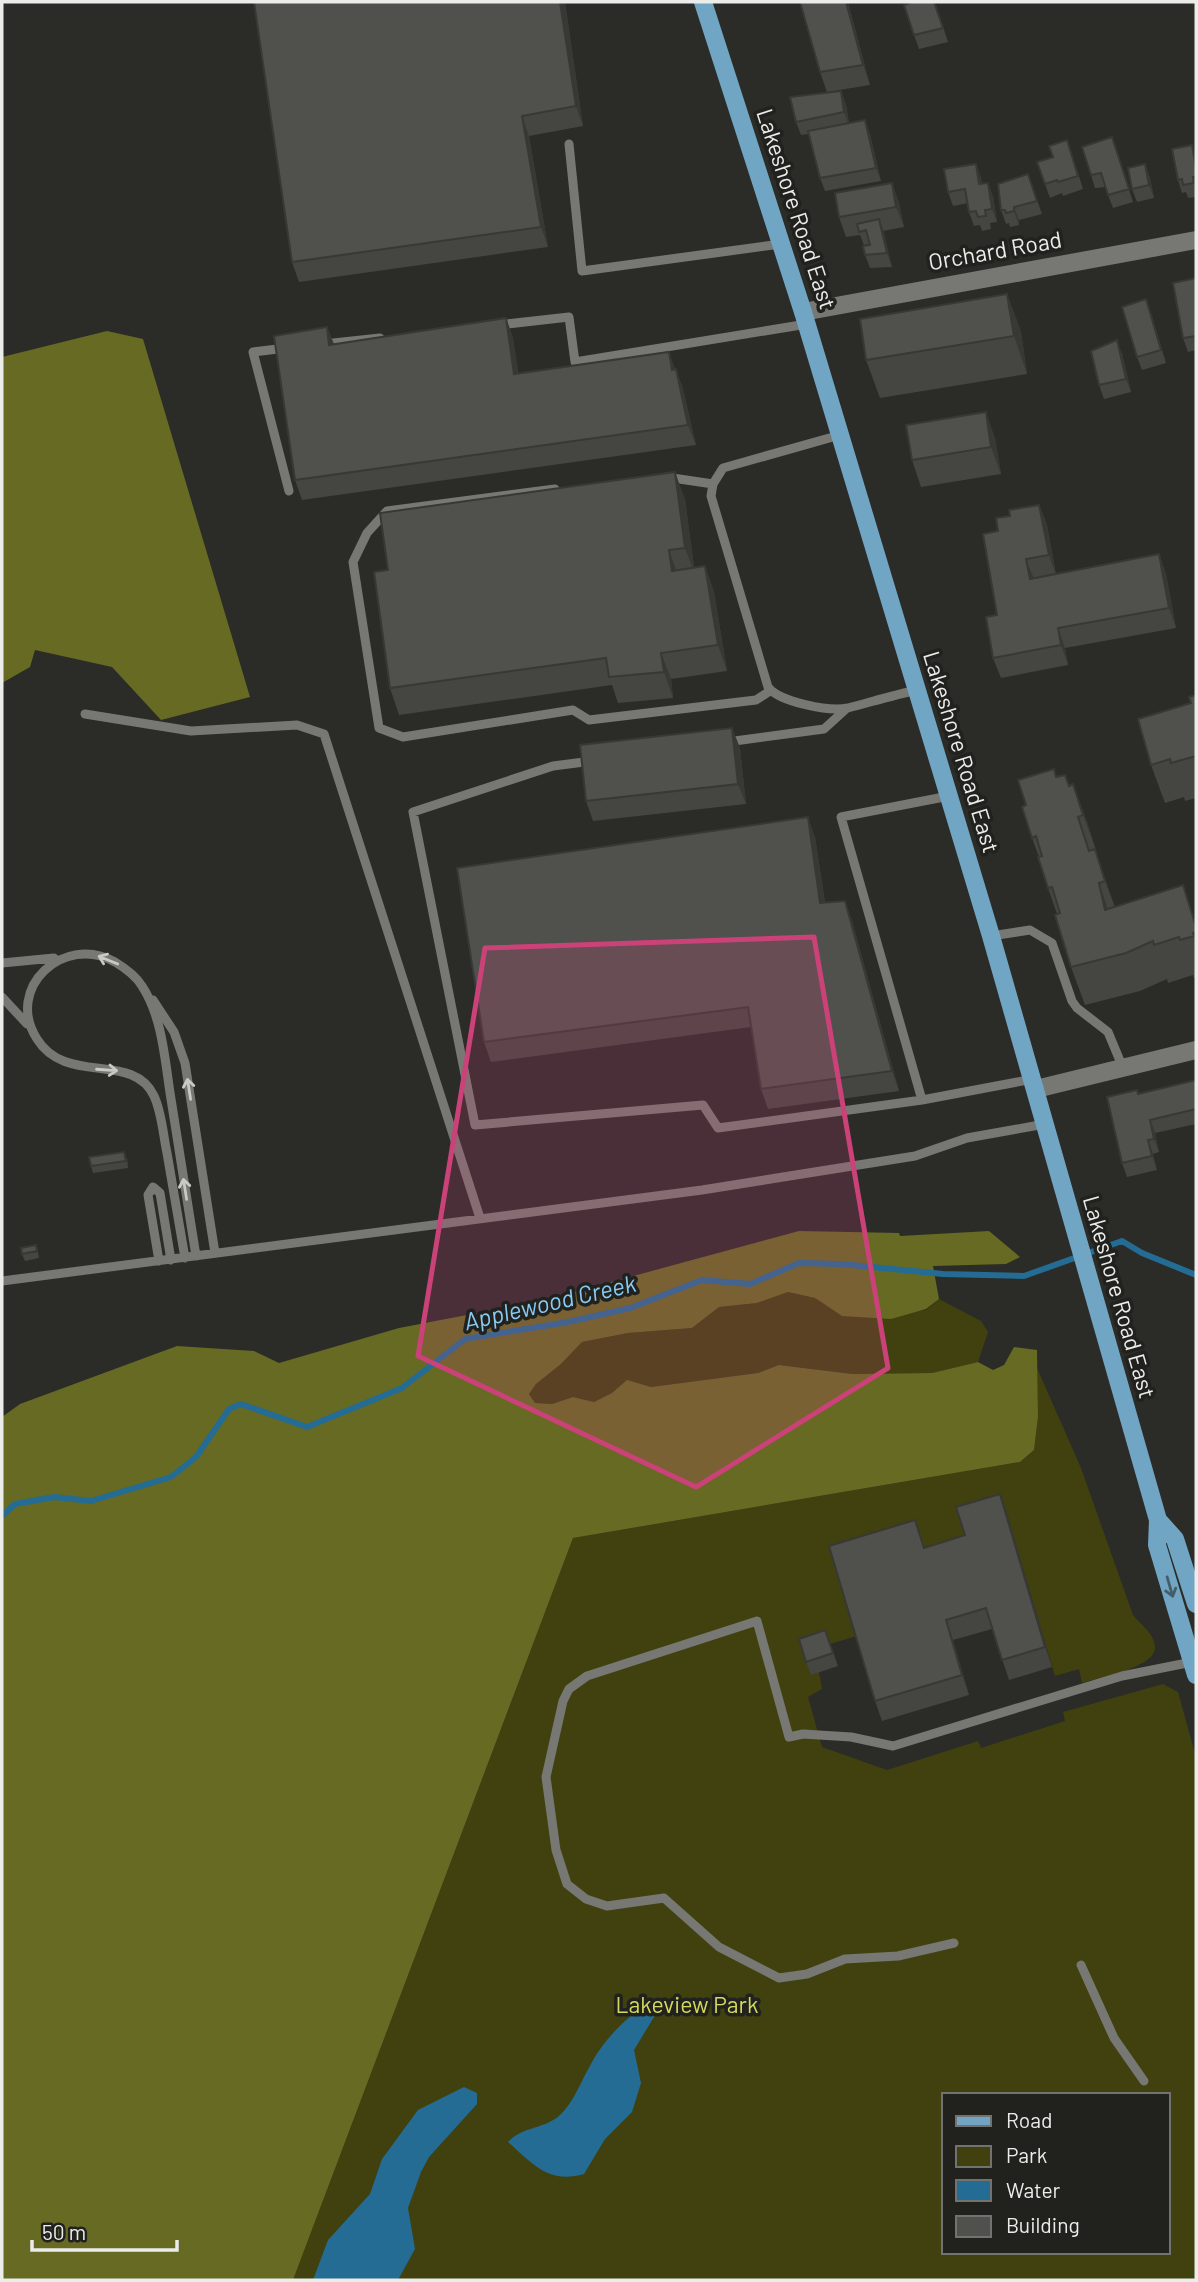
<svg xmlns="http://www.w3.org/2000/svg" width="1198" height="2282" viewBox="0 0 1198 2282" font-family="Barlow,sans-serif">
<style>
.green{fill:#40410f;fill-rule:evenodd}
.forest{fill:#676a22}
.water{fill:#246c94}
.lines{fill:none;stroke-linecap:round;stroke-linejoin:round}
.stream{stroke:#246c94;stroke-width:6}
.service{stroke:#777773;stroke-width:9}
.minor{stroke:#777773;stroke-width:18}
.primary{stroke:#70a5c3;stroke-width:18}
.wall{fill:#454541}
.shaded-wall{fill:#383835}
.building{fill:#50504c;stroke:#383835;stroke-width:2}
.oneway{stroke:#c9c9c6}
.oneway2{stroke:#455d68}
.marked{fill:#ca4278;fill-opacity:0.2;stroke:#ca4278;stroke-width:5;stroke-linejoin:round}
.labels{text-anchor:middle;stroke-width:7;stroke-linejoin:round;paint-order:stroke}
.street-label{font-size:23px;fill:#ececea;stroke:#21221e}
.park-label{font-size:23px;fill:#d5da5e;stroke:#21221e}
.water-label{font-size:24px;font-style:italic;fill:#89cbf4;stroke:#21221e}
</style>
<rect width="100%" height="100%" fill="#2b2b28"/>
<path class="green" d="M788,1292l27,6 27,18 84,-6 13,-11 42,22 7,11 -10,30 -46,11 -80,1 -73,-9 -21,8 -107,14 -24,-6 -15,12 -18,9 -21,-5 -21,7 -17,-1 -6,-9 7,-10 25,-20 21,-22 46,-9 64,-5 27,-21 38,-4z
M1037,1368l44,100 52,147c8,10 21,18 22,32 1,21 -58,31 -73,36l-3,-14 -24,7 -48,-162 -35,41 -41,13 -9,-28 -65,96 -27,8 -11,28 3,17 -14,8 14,50 65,23 91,-29 3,7 84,-27 -2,-9 100,-28 15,8 18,65v523h-903l280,-742 447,-76 14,-12 4,-33zM944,2095h224v157h-224z"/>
<path class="forest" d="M107,331l36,8 107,358 -89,23 -49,-53 -77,-17 -5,17 -28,16v-326z
M799,1231l100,2 1,3 89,-5 31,26 -14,7 -73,2 6,33 -13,10 -35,10 -49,-3 -27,-18 -27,-6 -31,11 -38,4 -27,21 -64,5 -46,9 -21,22 -25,20 -7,10 6,9 17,1 21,-7 21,5 18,-9 15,-13 24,7 107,-14 21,-8 73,9 80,-1 46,-11 15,8 11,-5 10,-18 23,3 1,67 -4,33 -14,12 -447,76 -280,742h-291v-863l18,-13 157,-58 77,5 25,12 120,-35 146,-28z"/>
<path class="water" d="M651,2003l3,14 -20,33 7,33 -9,29 -27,27 -21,35c-36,10 -51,-10 -76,-32 15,-16 37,-13 52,-27 14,-13 21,-34 31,-51 11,-22 38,-51 60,-61z
M464,2087l13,6v11l-48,53 -8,15 -13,36 7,41 -17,31h-85l15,-40 42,-46 12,-35 36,-49z"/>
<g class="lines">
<path class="stream" d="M2,1516l13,-12 39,-7 37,4 80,-24 25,-20 33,-48 12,-5 66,23 95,-39 63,-49 103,-17 62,-14 72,-28 48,4 49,-21 43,1 101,10 81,2 98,-35 20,12 54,22"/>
<path class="service" d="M569,144l13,127 199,-27
M498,325l71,-8 6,45 232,-38
M324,344l56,-6
M286,348l-33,4 36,139
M840,435l-117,33 -10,16 -2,12 57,191c11,15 62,25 80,21 23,-6 46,-13 69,-18
M666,477l47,7
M555,489l-168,22 -20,22 -14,29 26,166 24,9 170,-27 16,10 167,-20 14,-9
M85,714l106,17 106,-6 27,9 156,484
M727,742l97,-13 22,-20
M592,761l-39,5 -140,46 62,313 228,-20 15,23 204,-28
M949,796l-108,21 81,283 111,-21
M991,936l39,-6 22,13 20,58 5,7 31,24 15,36
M2,963l52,-5
M2,997l25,27
M153,1000l21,32 11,31 30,190
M185,1258c-6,-35 -12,-70 -18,-105 -4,-18 -5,-40 -13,-57 -21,-45 -88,-10 -117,-57 -33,-51 27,-106 78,-77 10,6 21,14 27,24 21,32 23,77 29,113 8,52 17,105 25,157
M159,1261l-11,-66 5,-8 7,6 11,67
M2,1281l700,-91 213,-34 52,-18 78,-14
M954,1943l-56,13 -53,3 -38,15 -28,4 -60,-31 -55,-49 -57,8 -21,-7 -19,-15 -11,-34 -10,-73 17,-76 6,-12 18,-13 170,-55 32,116 14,-3 48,3 42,9 229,-70 70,-14
M1081,1965l33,73 30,43"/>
<path class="minor" d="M803,312l393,-72
M1036,1089l160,-39"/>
<path class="primary" d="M703,2l100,310 188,624 167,584 -1,25 39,130
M1158,1520l17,19 21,65"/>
</g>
<path class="wall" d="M254,2h311l18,124 -54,10 19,111 -249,35 -7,-20z
M848,2l22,83 -43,7 -7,-20z
M935,2l13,40 -29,7 -5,-14z
M841,91l5,14 3,18 21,11 11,47 -56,10 -5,-13 -11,-44 -8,1 -5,-13z
M1112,137l21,65 -20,6 -8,-21 -10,1 -4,-13z
M1072,154l11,35 -20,7 -1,-3 -12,5 -13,-36z
M1196,156v41l-8,1 -2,-6 -4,1 -4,-13z
M976,164l6,19 11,13 4,26 -7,1 1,6 -9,2 -2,-6 -6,1 -5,-14 -1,-9 -15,3 -5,-14z
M1145,164l5,14 4,20 -17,4 -5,-13z
M1028,174l14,40 -23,6v5l-9,2 -1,-4 -3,1 -5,-14z
M892,183l7,20 5,24 -21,4 9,36 -22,1 -5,-13 4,-11 -5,1 -4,-10 -14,2 -7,-20z
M1196,278v72l-8,2 -5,-14z
M1007,294l14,38 6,42 -147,24 -14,-38z
M1151,313l15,50 -24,7 -5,-13z
M506,318l7,20 5,35 158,-4 7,20 13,56 -394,55 -7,-20 32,-153 7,17z
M1122,353l9,39 -27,7 -5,-14z
M995,438l6,36 -80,13 -9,-27z
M685,499l9,68 11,-1 9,26 13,79 -56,8 2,19 -55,5 -6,-18 -213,30 -9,-27 -2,-118z
M1039,505l8,20 9,49 103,-20 7,20 10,54 -111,20 3,17 -67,13 -8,-20 4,-43 1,-84 12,-15z
M1196,695v103l-11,3 -1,-4 -19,6 -14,-38z
M732,728l8,20 6,56 -153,17 -7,-20z
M1056,777l13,9 4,-2 14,38 10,31 -1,1 19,53 81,15v56h-2l-1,-3 -25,8 -1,-4 -27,12 -55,14 -14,-38 -14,-53 -9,-26 -9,-31 -7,-19 -6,-33z
M815,837l10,65 20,-1 7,20 47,170 -131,18 -7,-20 -10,-62 -260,35 -7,-20z
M1196,1080v44l-41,9 4,19 -6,2 4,16 -30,7 -5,-14 16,-69z
M127,1158l1,10 -35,5 -2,-7z
M38,1252l1,6 -14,3 -3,-7z
M1007,1514l45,153 -43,13 -17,-51 -39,11 16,55 -87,26 -7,-20 48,-161 2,8 40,-13z
M825,1630l13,36 -27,9 -5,-13z"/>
<path class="shaded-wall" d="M560,2h5l18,124 -7,-20z
M846,2h2l22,83 -7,-20z
M841,91l5,14 3,21 -5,-14z
M522,116l7,20 19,111 -7,-20z
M865,120l5,14 11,47 -5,-13z
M976,164l5,13 3,20 -5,-13z
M1145,164l5,14 4,20 -5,-13z
M892,183l7,20 5,24 -8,-20z
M988,183l5,13 4,26 -5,-13z
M1014,207l5,13v5l-5,-14z
M879,219l5,13 8,35 -5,-14z
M1007,294l14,38 6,42 -13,-38z
M506,318l7,20 9,56 -8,-20z
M327,327l8,20 -6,-2z
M1117,340l5,13 9,39 -5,-13z
M669,352l7,19 -4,-1z
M676,369l7,20 13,56 -8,-20z
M986,412l9,26 6,36 -10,-27z
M675,472l10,27 10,75 -10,-26z
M1039,505l8,20 9,50 -7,-20z
M669,550l9,26 -6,-5z
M1159,554l7,20 10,54 -7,-20z
M1026,559l8,20h-4z
M705,566l9,26 13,79 -9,-26z
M1058,628l7,20 3,17 -7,-20z
M661,653l10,26 2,19 -9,-26z
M732,728l8,20 6,56 -8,-20z
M1073,784l14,38 10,31 -14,-38z
M808,817l7,20 13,86 -8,-20z
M1095,849l13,38 11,32 -14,-38z
M1099,883l13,38 -7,-11z
M845,901l7,20 47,170 -7,-20z
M1150,1120l5,13 4,19 -5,-13z
M1148,1140l5,14 4,16 -5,-14z
M1000,1494l7,20 45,153 -7,-20z
M946,1620l7,20 16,55 -7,-20z"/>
<path class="building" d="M254,2h306l16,104 -54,10 19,111 -249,35z
M800,2h46l17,63 -43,7z
M912,2h22l9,26 -29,7 -10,-30z
M841,91l3,21 -48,10 -6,-25z
M865,120l11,48 -56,10 -12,-47z
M1112,137l17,52 -21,6 -7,-22 -10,2 -9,-28z
M1067,140l11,36 -20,6 -1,-2 -12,4 -8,-22 16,-5 -4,-11z
M1192,145l4,23v9h-3l1,6 -11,2 -1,-6 -4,1 -6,-31z
M976,164l3,20 9,-1 4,26 -7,1 1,6 -8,1 -2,-6 -7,1 -4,-23 -17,3 -4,-23z
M1145,164l4,21 -17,4 -4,-21z
M1028,174l9,27 -23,6v4l-8,2 -1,-3h-4l-3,-26z
M892,183l4,24 -57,10 -4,-24z
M879,219l8,34 -22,2 -2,-9 7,-1 -4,-15 -7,2 -2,-8z
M1196,278v58l-13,2 -10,-55z
M1007,294l7,42 -148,24 -6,-41z
M1146,299l15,51 -24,7 -15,-50z
M506,318l8,56 155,-22 3,18 4,-1 12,56 -393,55 -21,-144 53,-9 2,18z
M1117,340l9,39 -27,6 -8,-34z
M986,412l5,35 -79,13 -6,-35z
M675,472l10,76 -16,2 3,21 33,-5 13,79 -57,8 3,19 -55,5 -3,-19 -216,30 -16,-116 14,-2 -8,-57z
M1039,505l10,50 -23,4 4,20 129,-25 10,54 -111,20 3,17 -68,13 -7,-41 11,-2 -14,-81 15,-3 -2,-13 14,-2 -1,-6z
M1196,695v61l-25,7 -1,-4 -19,6 -13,-46 53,-16 -2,-6z
M732,728l6,56 -152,17 -6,-56z
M1054,769l2,8 9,-2 4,11 4,-2 10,31 -5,2 11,34 6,-2 10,32 -6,2 6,27 78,-25 13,42v5l-3,1 1,3 -14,4 -1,-3 -25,8 -1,-4 -27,12 -55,14 -16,-52 5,-2 -8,-26 -4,1 -10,-31 4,-1 -6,-20 -4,2 -10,-31 4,-2 -8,-25z
M808,817l12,86 25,-2 47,170 -131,18 -13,-82 -264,35 -27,-174z
M1196,1080v29l-46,11 4,19 -6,1 4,16 -30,7 -15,-66 30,-7 1,4z
M124,1152l2,9 -35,5 -2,-9z
M36,1245l1,6 -15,3 -1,-6z
M1000,1494l45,153 -43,13 -16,-52 -40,12 16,55 -87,26 -46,-155 86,-26 9,28 41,-13 -9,-28z
M825,1630l8,23 -27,9 -7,-23z"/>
<defs><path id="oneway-shaft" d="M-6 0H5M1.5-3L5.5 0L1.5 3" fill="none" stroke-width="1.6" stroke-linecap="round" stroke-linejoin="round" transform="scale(1.75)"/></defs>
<g class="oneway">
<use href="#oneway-shaft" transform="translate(108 960) rotate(-158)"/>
<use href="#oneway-shaft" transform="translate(107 1070) rotate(4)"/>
<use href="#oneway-shaft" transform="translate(189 1089) rotate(-99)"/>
<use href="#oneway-shaft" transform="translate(185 1189) rotate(-99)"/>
</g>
<use class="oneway2" href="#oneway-shaft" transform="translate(1170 1587) rotate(74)"/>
<path class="marked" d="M814,937l74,431 -192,119 -278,-131 67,-408z"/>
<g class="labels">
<g class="street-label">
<text transform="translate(796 209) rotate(72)" y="8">Lakeshore Road East</text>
<text transform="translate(995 251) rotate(-10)" y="8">Orchard Road</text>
<text transform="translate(961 752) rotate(73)" y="8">Lakeshore Road East</text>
<text transform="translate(1119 1297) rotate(74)" y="8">Lakeshore Road East</text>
</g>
<g class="park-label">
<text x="687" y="2013">Lakeview Park</text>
</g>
<g class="water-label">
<text transform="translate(550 1303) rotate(-13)" y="8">Applewood Creek</text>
</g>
</g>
<rect width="1198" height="2282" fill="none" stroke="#ececea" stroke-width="7"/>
<rect x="942" y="2093" width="228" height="161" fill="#21221e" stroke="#727370" stroke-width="2"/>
<rect x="956" y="2116" width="35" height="10" fill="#70a5c3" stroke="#727370" stroke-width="2"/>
<text x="1006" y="2128" font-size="21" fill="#ececea">Road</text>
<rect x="956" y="2146" width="35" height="21" fill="#40410f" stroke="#727370" stroke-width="2"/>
<text x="1006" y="2163" font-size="21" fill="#ececea">Park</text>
<rect x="956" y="2180" width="35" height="21" fill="#246c94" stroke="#727370" stroke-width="2"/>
<text x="1006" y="2198" font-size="21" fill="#ececea">Water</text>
<rect x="956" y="2216" width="35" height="21" fill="#50504c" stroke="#727370" stroke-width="2"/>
<text x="1006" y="2233" font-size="21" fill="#ececea">Building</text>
<path d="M32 2240v10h145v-10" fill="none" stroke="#ececea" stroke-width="3.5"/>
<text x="42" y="2240" font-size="21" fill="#ececea" stroke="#21221e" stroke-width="5" paint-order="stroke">50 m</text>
</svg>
